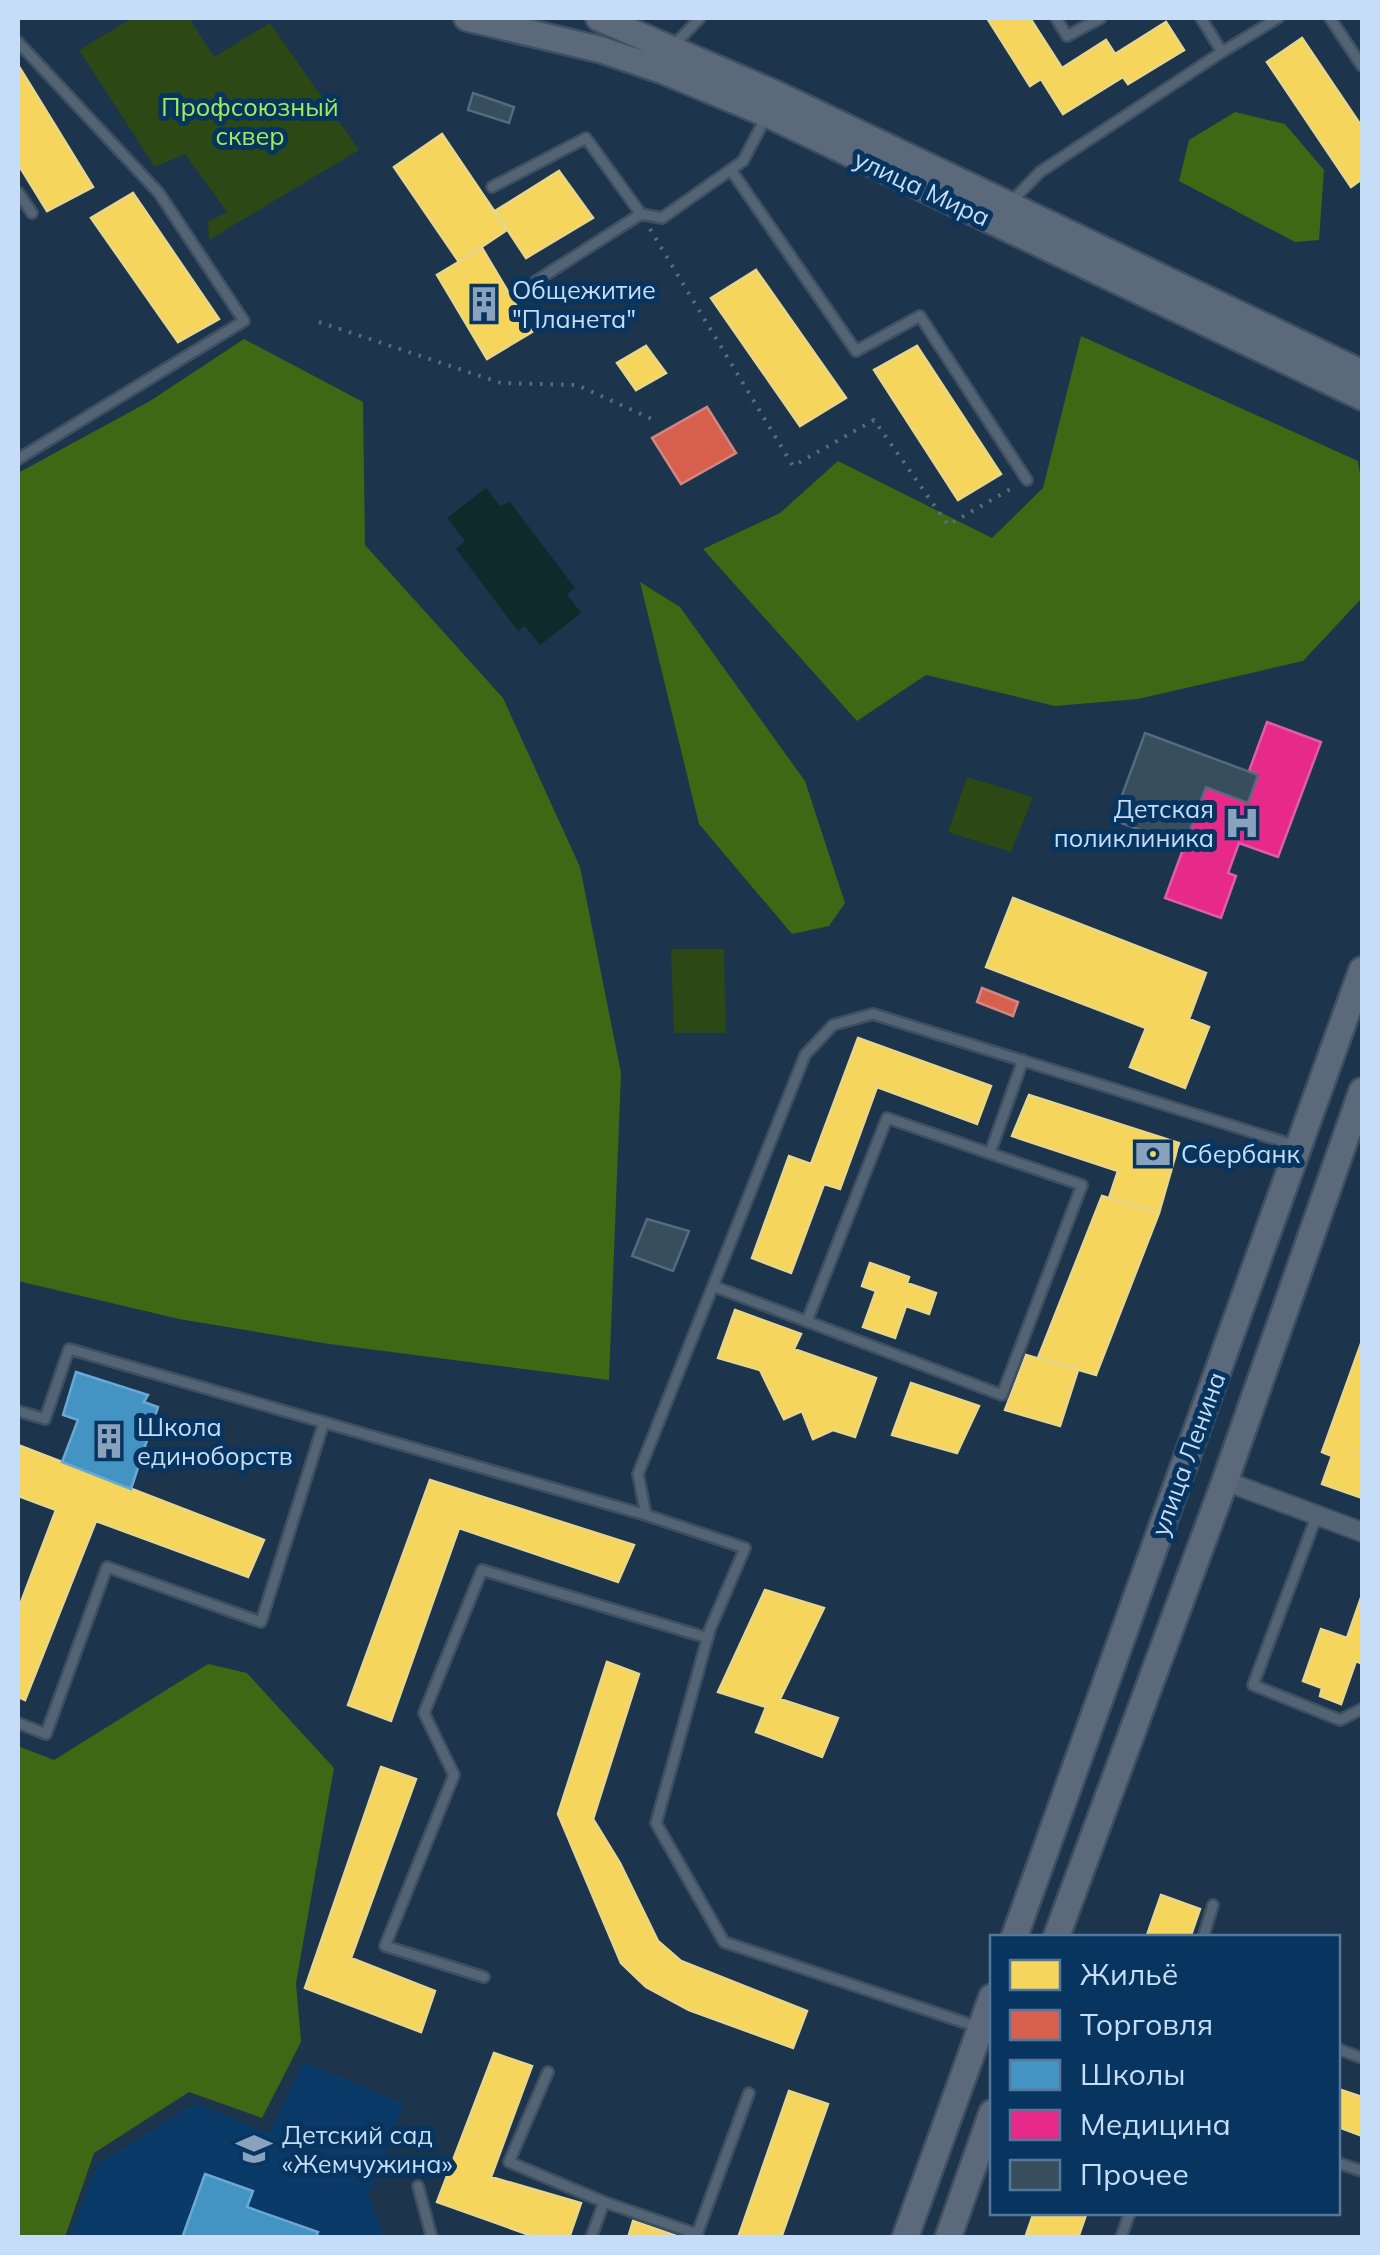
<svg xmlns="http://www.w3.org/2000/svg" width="1380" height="2255" viewBox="0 0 1380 2255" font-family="Mulish,sans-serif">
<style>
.built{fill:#0a3a68}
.green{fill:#2b4815}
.forest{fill:#3e6813}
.water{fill:#0f2a2b}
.homes{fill:#f6d55c;stroke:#e8d78a;stroke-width:2.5}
.shops{fill:#d6604d;stroke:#d18680;stroke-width:2.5}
.schools{fill:#4393c3;stroke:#6aa9d3;stroke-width:2.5}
.health{fill:#e7298a;stroke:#dd5fab;stroke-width:2.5}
.building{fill:#384e5d;stroke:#526b7d;stroke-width:2.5}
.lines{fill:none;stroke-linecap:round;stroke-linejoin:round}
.lane-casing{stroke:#3e4f62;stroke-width:14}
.street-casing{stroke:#3e4f62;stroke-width:22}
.secondary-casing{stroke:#3e4f62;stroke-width:30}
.path{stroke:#5d6c7c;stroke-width:4;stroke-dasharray:2.5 8;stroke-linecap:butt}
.lane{stroke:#536475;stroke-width:9}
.street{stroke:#536475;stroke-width:18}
.secondary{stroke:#5b697b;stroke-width:25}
.labels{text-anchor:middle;stroke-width:10;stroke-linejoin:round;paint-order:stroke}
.park-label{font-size:25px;fill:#a1ed58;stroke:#083560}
.street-label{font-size:25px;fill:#c6ddf7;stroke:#083560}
.poi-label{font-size:25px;fill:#c6ddf7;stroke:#083560;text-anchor:start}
</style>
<rect width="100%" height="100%" fill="#1c344c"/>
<path class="built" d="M303,2062l101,42 -36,93 17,40 -315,1 27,-73 99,-62 73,31z"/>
<path class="green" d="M132,18h57l25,39 56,-34 89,127 -150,90 -1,-18 19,-10 -42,-58 -30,13 -76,-117z
M967,777l66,20 -22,55 -63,-20z
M671,949h53l2,84h-52z"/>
<path class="forest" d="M1235,112l50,12 39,46 -5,70 -24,2 -116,-61 10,-41z
M1081,336l277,125 4,27v110l-59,63 -165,38 -83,7 -129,-31 -69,46 -154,-172 77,-36 58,-52 154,77 51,-50z
M244,339l119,63 2,143 138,153 77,169 41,206 -12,307 -280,-36 -150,-25 -161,-38v-808l132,-72z
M640,582l40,25 125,174 40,122 -16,23 -37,8 -93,-110z
M208,1664l39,9 87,95 -38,215 5,59 -39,76 -73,-26 -95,61 -29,84h-47v-491l36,14z"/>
<path class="water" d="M486,488l14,18 10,-4 65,86 -8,6 14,19 -41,32 -15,-19 -7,5 -62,-82 9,-8 -18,-23z"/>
<path class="homes" d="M987,18h43l32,50 44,-28 9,14 51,-32 18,28 -56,34 -5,-7 -60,37 -22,-35 -11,7z
M1302,38l60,89v52l-11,8 -84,-125z
M18,65l75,122 -46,24 -29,-47z
M442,134l65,96 -48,32 -65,-95z
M559,171l34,47 -67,40 -31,-47z
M133,193l86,126 -41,23 -87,-124z
M482,248l50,84 -45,27 -50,-84z
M756,270l90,128 -46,28 -89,-128z
M646,346l20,27 -30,17 -19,-27z
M917,346l84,128 -43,26 -84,-130z
M1013,898l193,75 -17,46 20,8 -24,61 -55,-21 16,-39 -160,-61z
M858,1038l133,48 -14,38 -100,-37 -37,102 -16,-5 -33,89 -39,-15 37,-102 22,8z
M1029,1095l150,48 -20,70 -50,-15 9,-27 -106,-35z
M1102,1196l57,17 -63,162 -58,-17z
M870,1263l39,14 -2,6 29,10 -7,21 -23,-8 -11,32 -32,-11 13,-36 -14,-5z
M735,1310l66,24 -7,15 82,29 -21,59 -22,-7 -20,9 -11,-28 -18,8 -24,-49 -42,-12z
M1362,1341v105l-3,10 3,2v29l-3,10 -37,-13 10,-28 -10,-4z
M1026,1355l52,15 -18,56 -55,-16z
M911,1383l68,23 -22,47 -65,-18z
M18,1445l246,95 -16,37 -152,-56 -71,179 -7,-3v-87l38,-100 -38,-14z
M430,1480l204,65 -16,37 -159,-54 -68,193 -43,-16z
M765,1590l59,18 -44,91 58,19 -16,39 -66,-25 10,-25 -48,-15z
M1362,1595v69l-6,-3 -15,43 -21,-8 2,-8 -19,-7 18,-52 26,9z
M607,1662l32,12 -46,145 27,44 38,78 23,20 126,50 -14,37 -104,-38 -43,-23 -25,-24 -63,-149z
M381,1767l35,12 -65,179 84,33 -14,41 -116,-44z
M1161,1895l39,14 -10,29h-44z
M494,2053l38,13 -41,111 90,26 -12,35h-31l-101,-36z
M1338,2089l24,8v39l-24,-9z
M789,2091l39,13 -47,134h-43z
M1034,2212h53l-9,26h-53z
M633,2221l49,17h-54z"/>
<path class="shops" d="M707,407l29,46 -55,31 -29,-46z
M982,988l36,14 -5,14 -36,-14z"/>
<path class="schools" d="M76,1372l72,23 -4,7 14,5 -27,82 -69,-27 16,-42 -15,-5z
M205,2174l48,17 -6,16 71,25 -2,6h-134z"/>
<path class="health" d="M1267,722l54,20 -43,115 -39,-14 -11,30 8,3 -15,42 -56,-20 41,-111 42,16 10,-28 -9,-4z"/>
<path class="building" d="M473,93l41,14 -5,16 -41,-13z
M1145,733l113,42 -10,28 -42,-16 -22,59 -71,-26z
M647,1219l42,12 -16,40 -41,-15z"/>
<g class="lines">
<defs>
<path id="lane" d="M1056,18l11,18 34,-18
M1330,18l32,48
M18,42l141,151 85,128 -226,138
M673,46l27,-28
M1222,52l56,-34
M731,170l125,181 64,-35 107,164
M492,187l94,-49 55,76
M18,192l14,21
M1009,204l31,-32 182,-120 -21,-34
M536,281l105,-67 21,4 81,-57 24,-46
M990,1153l33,-93
M713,1286l289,109 80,-210 -195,-67 -80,203
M18,1411l27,8 24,-70 577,166
M1317,1515l-64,170 87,35 22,-11
M18,1723l28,11 61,-167 154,55 63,-200
M1203,1938l10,-33
M484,1977l-99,-31 69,-171 -30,-62 58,-143 226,68
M978,2027l-254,-85 -68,-119 54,-194 35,-81 -99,-33 -8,-41 167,-419 28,-30 40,-11 424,132
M1338,2049l24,9
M548,2072l-39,90 95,40 -13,36
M1338,2163l24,8
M418,2186l14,52
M604,2202l93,32 52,-141
M1121,2238l9,-26"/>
<path id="street" d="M1225,1481l137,51"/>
<path id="secondary" d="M467,18l135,32 59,20 106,44 595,283
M599,18l177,76 586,279
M1014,1938l348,-968
M1056,1938l169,-457 137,-390
M905,2238l87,-241
M948,2238l44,-125"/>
</defs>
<use href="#lane" class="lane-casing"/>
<use href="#street" class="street-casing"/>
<use href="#secondary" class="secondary-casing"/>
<path class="path" d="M650,229l143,237 81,-46 74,105 66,-38
M319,322l182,61 76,2 77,35"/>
<use href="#lane" class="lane"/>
<use href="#street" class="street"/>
<use href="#secondary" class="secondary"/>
</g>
<defs>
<symbol id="building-bare" viewBox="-9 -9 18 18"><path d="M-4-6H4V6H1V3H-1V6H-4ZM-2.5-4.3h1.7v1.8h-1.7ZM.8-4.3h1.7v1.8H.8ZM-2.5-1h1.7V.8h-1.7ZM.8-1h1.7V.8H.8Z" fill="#8aa2bb" stroke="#083560" stroke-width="2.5" paint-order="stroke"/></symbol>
<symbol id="hospital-bare" viewBox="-9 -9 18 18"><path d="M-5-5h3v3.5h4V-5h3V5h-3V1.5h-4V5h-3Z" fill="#8aa2bb" stroke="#083560" stroke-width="2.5" paint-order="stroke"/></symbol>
<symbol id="bank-bare" viewBox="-9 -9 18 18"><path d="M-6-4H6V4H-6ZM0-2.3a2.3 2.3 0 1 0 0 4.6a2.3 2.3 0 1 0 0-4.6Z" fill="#8aa2bb" stroke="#083560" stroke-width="2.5" paint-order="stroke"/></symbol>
<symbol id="school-bare" viewBox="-9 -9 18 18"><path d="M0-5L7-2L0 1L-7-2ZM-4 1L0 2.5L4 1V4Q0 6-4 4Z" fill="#8aa2bb" stroke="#083560" stroke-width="2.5" paint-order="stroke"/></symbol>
</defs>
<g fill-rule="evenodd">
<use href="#building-bare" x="459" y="279" width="50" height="50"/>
<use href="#hospital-bare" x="1217" y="798" width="50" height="50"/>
<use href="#bank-bare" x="1128" y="1129" width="50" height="50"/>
<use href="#building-bare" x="84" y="1416" width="50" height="50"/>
<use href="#school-bare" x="229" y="2124" width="50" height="50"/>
</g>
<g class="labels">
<g class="park-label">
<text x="250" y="116">Профсоюзный<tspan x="250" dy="29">сквер</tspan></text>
</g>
<g class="street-label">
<text transform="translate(922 188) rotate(25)" y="9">улица Мира</text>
<text transform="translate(1188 1454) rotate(-70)" y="9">улица Ленина</text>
</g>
<g class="poi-label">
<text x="512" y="299">Общежитие<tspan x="512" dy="29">"Планета"</tspan></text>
<text x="1214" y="818" text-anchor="end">Детская<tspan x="1214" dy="29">поликлиника</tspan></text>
<text x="1181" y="1163">Сбербанк</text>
<text x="137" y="1436">Школа<tspan x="137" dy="29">единоборств</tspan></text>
<text x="282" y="2144">Детский сад<tspan x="282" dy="29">«Жемчужина»</tspan></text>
</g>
</g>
<rect width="1380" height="2255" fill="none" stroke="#c6ddf7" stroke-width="40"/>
<rect x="990" y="1935" width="350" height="280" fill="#083560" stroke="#54789c" stroke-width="2.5"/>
<rect x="1010" y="1960" width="50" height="30" fill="#f6d55c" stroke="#54789c" stroke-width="2.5"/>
<text x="1080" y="1985" font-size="30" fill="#c6ddf7">Жильё</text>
<rect x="1010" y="2010" width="50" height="30" fill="#d6604d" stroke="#54789c" stroke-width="2.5"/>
<text x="1080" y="2035" font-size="30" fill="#c6ddf7">Торговля</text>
<rect x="1010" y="2060" width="50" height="30" fill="#4393c3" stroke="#54789c" stroke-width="2.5"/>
<text x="1080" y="2085" font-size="30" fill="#c6ddf7">Школы</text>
<rect x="1010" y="2110" width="50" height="30" fill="#e7298a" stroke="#54789c" stroke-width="2.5"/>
<text x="1080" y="2135" font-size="30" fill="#c6ddf7">Медицина</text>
<rect x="1010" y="2160" width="50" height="30" fill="#384e5d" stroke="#54789c" stroke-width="2.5"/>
<text x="1080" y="2185" font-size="30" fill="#c6ddf7">Прочее</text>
</svg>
